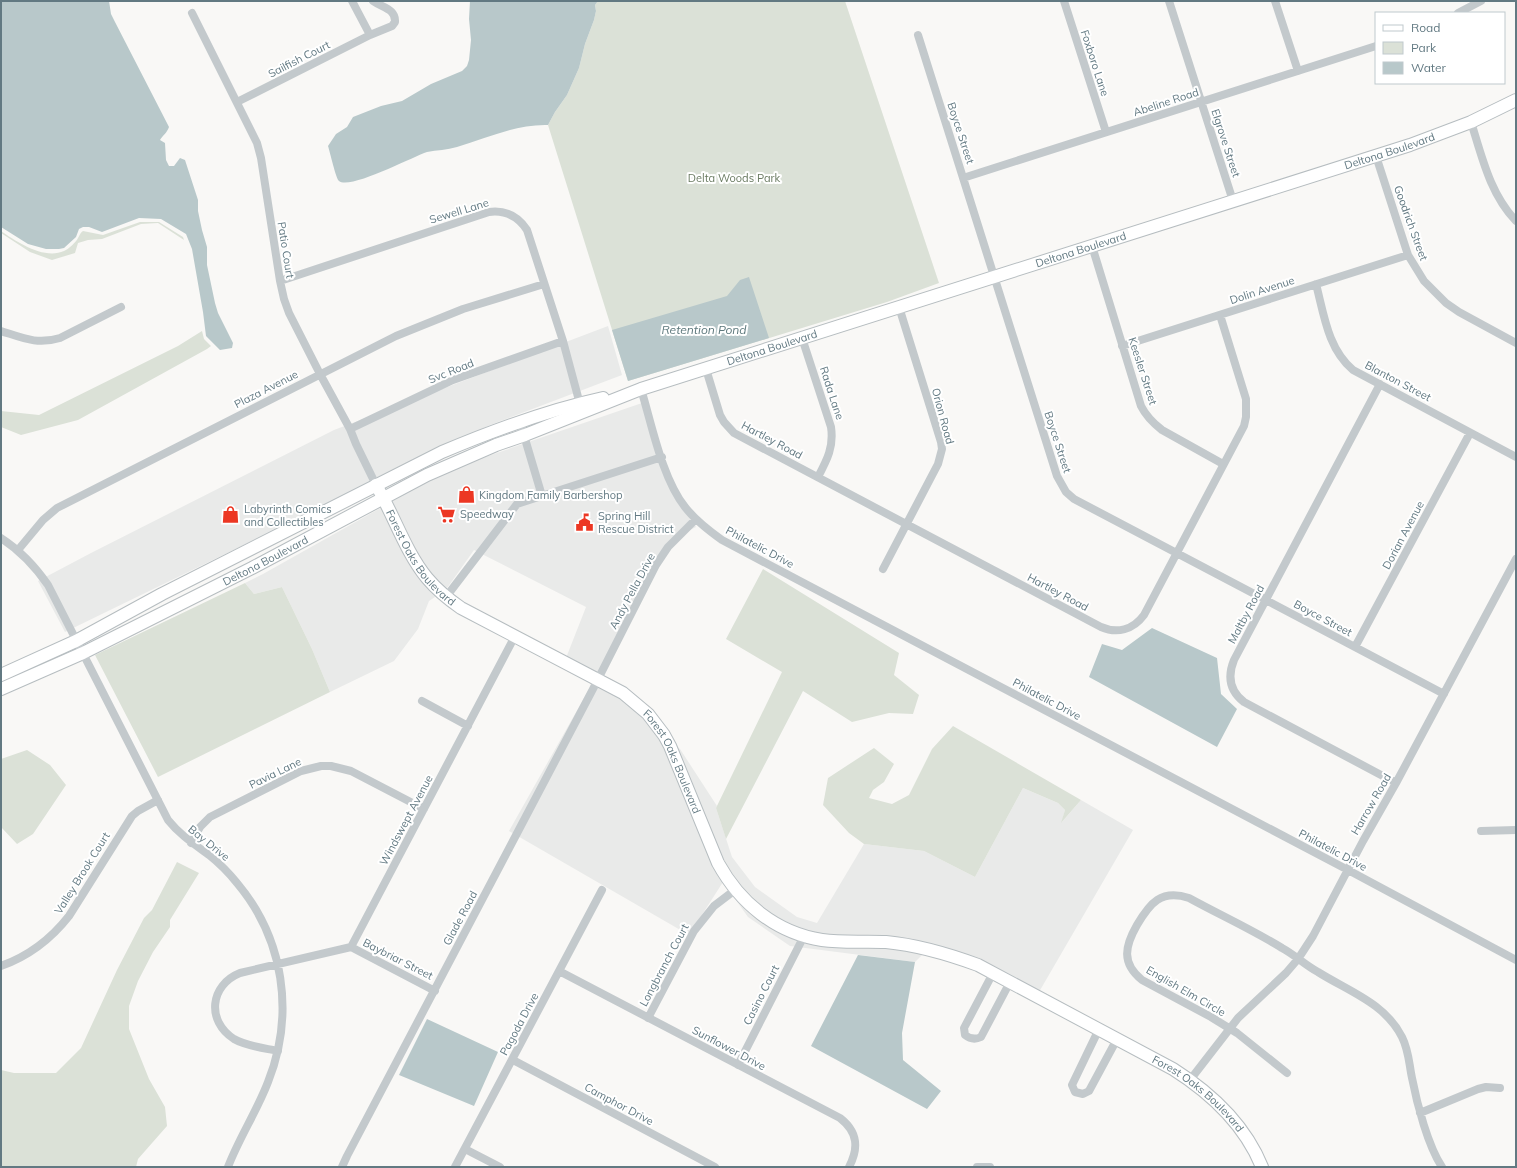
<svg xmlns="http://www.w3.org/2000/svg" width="1517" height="1168" viewBox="0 0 1517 1168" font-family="Mulish,sans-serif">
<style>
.built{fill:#e9eae9}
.green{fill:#dbe1d7}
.water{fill:#b8c8ca}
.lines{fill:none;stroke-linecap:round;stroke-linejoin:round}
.secondary-casing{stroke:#b6bdc0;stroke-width:14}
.street{stroke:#c3c9cc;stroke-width:8}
.secondary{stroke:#fff;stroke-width:12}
.labels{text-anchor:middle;stroke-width:4;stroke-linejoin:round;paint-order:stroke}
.street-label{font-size:11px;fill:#627982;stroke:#fff}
.park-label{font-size:11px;fill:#697a61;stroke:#fff}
.poi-label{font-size:11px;fill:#627982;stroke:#fff;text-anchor:start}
.water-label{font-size:12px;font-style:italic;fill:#5d787c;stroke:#fff}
</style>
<rect width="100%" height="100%" fill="#f9f8f6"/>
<path class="built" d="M608,326l14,49 -132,50 -425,207 -27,-51 53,-28 243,-123z
M642,403l30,75 24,49 -20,10 -20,23 -56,114 8,6 -42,-22 20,-51 -112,-57 -29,41 -25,-30 -29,-59 45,-27 14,-6z
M384,506l54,89 -9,6 -11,28 -24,32 -64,31 -18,-43 -30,-62 -28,7 -9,-11 18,-9z
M593,682l40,24 28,31 46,107 53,75 105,26 60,7 -10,10 -125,-16 -42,-29 -25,-35 -34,53 -180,-104z
M673,743l7,6 37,57 -1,2 16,49 23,30 42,30 20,6 47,-79 60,7 51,26 48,-89 35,15 7,7 -3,12 19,-22 52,30 -94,162 -45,-26 -22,-7 -167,-27 -40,-20 -36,-38z"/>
<path class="green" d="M598,1h247l94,282 -52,19 -259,79 -80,-256 7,-13 12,-17 12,-27 6,-24 9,-24 2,-9 -1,-6z
M140,222h19l24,15 1,3 -26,-17 -17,1 -39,15 -14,1 -10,3 -3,10 -23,7 -22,-8 -29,-19v-2c16,11 43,29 63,20 5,-2 12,-9 14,-13 2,-3 2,-5 5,-7l20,4z
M202,331l2,8 7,7 -4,3 -129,71 -57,15 -20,-8v-16l38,4 139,-69z
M763,569l136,84 -5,22 25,20 -6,19 -24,-1 -37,9 -49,-31 -77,148 -10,-31 66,-136 -56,-33z
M245,583l9,11 28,-7 30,62 18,43 -172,85 -63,-122z
M953,726l128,74 -20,23 4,-13 -7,-7 -35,-15 -48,89 -51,-26 -60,-7 -15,-11 -26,-28 5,-27 46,-30 20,16 -10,18 -11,8 -4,8 23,6 17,-9 23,-46z
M27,750l23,15 16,20 -33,49 -16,10 -16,-17v-68z
M177,862l22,11 -29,47v7l-17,25 -15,29 -9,25v23l20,50 16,28 2,19 -29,33 -2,8h-135v-97l13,3h42l25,-25 36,-78 27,-52 8,-8z"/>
<path class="water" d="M1,1h108l2,13 4,8 54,105c-2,6 -6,8 -9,13l5,3 1,17 3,6h5l6,-8 5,2 13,40v11l4,19 5,17v18l8,38 3,10 15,30 -1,5 -12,2 -14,-14 -3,-24 -11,-63 -6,-15 -25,-15 -22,-1 -37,14 -13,-5h-6l-4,2 -3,8 -12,11 -5,1h-13l-18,-5 -27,-17z
M470,1h128l-3,4 1,6 -2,9 -9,24 -6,24 -12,27 -12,17 -7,13c-31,-1 -61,13 -91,22 -10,3 -20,3 -30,5 -15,5 -77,38 -88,29 -3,-2 -9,-29 -11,-35l8,-12 11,-7 6,-10 28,-11 21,-5 29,-17 31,-13 5,-5 2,-6 2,-20 -2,-21z
M749,277l20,61 -141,43 -16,-51 115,-34 13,-16z
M1152,628l65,30 4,36 16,15 -20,38 -128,-70 13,-33 20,6z
M858,955l57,7 -13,71 1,27 38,31 -14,18 -116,-63z
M427,1019l71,33 -24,54 -75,-31z"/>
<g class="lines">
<defs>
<g id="secondary">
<path id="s1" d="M376,485c18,30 29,66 51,93 10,12 21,21 34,30l162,85 25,21 16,21 6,11 48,117c22,40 58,70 104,77 21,3 43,1 64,2 32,3 62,12 92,23l195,104c38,24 72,56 89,98"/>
<path d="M1,675l75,-34 86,-47 280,-142c52,-22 106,-42 161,-54"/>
<path id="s2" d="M1,689l82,-36 169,-85 175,-93 69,-30 29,-10 116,-46 769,-244 61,-23 45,-22"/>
</g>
</defs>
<use href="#secondary" class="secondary-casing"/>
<path class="street" d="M352,1l18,34
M1064,1l42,131
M1169,1l64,200
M1275,1l23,70
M192,13l65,130 4,15 19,123 4,18 5,14 31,61 30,55 6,15 20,41
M1458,13l23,-12
M918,35l139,441 9,16 8,7 370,195
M237,102l133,-67 22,-9 3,-4c1,-13 -12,-14 -22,-21
M1471,122c11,35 19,72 45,99
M1376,156l32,99 16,26 22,22 13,9 57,31
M963,178l413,-132
M1092,246l49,160c5,10 12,17 21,24l61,34
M280,281l209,-69c16,-2 29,4 38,18l36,111 18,67
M1316,284c8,31 12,65 37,86l163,87
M1,331c22,7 36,14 59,7l61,-31
M802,338l29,89c3,20 -4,33 -13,50
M1122,346l286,-91
M706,369l14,46 4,7 10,11 367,194c16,7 32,3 43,-12l100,-189 2,-9v-18l-26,-84
M1380,384l-146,276c-7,17 -4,31 10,42l152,81
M641,389c11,36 21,89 44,118 10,13 23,23 37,33l626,330 168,90
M520,422l22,74
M350,429l103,-49 110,-39
M1,538c20,13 34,28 47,47l120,235c12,15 26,24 41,35 10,8 20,18 28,28 47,56 58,131 31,199 -11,29 -29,56 -40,85
M18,550l25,-30 14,-12 339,-172 67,-27 81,-25
M883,569l55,-105 4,-15 -1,-7 -42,-135
M446,597l71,-93 145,-47
M1355,647l115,-214
M422,701l46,25
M1481,831l35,-1
M191,843l9,-16 10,-10 91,-46 20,-5h10l20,5 73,38
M351,947l84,44
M1,966c28,-10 50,-27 68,-50l63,-100 6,-5 20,-11
M559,971l281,147c18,14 19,30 9,49
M993,973l-29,55 1,7c5,4 10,5 16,2l29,-55
M648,1018l46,-87 20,-25 21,-16
M1099,1029l-27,56 3,7 8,2 6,-3 28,-52
M278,1051c-14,-3 -32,-5 -44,-12 -28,-18 -24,-54 6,-66l111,-26 164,-311
M513,1060l202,107
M738,1065l66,-129
M1287,1073l-50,-40 -26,-16 -69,-37c-21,-17 -17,-34 -5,-55 13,-22 24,-36 52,-27 31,17 64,32 93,50 13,7 23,17 36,24 30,19 67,31 84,65 7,14 7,27 10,41 5,26 16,68 30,89
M1190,1080l48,-62 48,-45 12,-14 15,-23 50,-95 33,-58 120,-224
M1420,1113l58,-24 8,-2 14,1
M465,1149l35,18
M342,1167l5,-11 246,-467 63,-124 12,-18 28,-28
M455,1167l147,-277
M977,1167h13"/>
<use href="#secondary" class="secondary"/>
</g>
<defs>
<symbol id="shop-bare" viewBox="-9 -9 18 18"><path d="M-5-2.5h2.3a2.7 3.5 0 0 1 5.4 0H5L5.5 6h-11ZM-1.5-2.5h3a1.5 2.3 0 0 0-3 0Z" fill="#ec3723" stroke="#fff" stroke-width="2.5" paint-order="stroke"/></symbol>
<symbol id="supermarket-bare" viewBox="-9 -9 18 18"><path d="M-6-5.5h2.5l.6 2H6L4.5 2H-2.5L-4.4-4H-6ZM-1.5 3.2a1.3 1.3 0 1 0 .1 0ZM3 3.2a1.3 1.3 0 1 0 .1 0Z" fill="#ec3723" stroke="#fff" stroke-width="2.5" paint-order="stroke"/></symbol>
<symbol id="civic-bare" viewBox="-9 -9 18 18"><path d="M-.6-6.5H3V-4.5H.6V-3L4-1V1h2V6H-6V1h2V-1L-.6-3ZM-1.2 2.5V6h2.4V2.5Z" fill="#ec3723" stroke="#fff" stroke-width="2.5" paint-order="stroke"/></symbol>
</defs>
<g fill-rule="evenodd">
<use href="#shop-bare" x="454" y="482" width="25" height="25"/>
<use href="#supermarket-bare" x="434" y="502" width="25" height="25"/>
<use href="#shop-bare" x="218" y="502" width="25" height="25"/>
<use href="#civic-bare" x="572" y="510" width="25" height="25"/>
</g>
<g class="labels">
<g class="street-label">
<text transform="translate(299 59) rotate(-27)" y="4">Sailfish Court</text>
<text transform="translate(1095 63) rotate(72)" y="4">Foxboro Lane</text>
<text transform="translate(1166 102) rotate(-18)" y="4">Abeline Road</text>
<text transform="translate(961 133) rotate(72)" y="4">Boyce Street</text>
<text transform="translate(1226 143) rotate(72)" y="4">Elgrove Street</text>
<text dy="4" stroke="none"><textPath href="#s2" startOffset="1493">Deltona Boulevard</textPath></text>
<text transform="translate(459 211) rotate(-17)" y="4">Sewell Lane</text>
<text transform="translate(1411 223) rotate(70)" y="4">Goodrich Street</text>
<text transform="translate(286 250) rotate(81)" y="4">Patio Court</text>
<text dy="4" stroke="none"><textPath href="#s2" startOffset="1169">Deltona Boulevard</textPath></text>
<text transform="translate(1262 290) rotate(-18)" y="4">Dolin Avenue</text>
<text dy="4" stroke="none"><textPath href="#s2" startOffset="845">Deltona Boulevard</textPath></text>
<text transform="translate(451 371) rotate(-22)" y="4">Svc Road</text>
<text transform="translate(1143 371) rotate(72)" y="4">Keesler Street</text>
<text transform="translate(1398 381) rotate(28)" y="4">Blanton Street</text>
<text transform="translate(266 389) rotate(-27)" y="4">Plaza Avenue</text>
<text transform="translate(832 393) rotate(72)" y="4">Rada Lane</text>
<text transform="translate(943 416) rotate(75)" y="4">Orion Road</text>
<text transform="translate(772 440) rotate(28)" y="4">Hartley Road</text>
<text transform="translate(1058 442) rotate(72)" y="4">Boyce Street</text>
<text transform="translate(1403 535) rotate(-62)" y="4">Dorian Avenue</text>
<text transform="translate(760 547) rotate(28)" y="4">Philatelic Drive</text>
<text dy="4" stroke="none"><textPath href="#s1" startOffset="86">Forest Oaks Boulevard</textPath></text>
<text dy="4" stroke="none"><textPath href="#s2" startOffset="294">Deltona Boulevard</textPath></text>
<text transform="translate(632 591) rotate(-62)" y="4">Andy Pella Drive</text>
<text transform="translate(1058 592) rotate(28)" y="4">Hartley Road</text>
<text transform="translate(1246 614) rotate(-62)" y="4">Maltby Road</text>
<text transform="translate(1323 618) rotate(28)" y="4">Boyce Street</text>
<text transform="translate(1047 699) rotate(28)" y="4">Philatelic Drive</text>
<text dy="4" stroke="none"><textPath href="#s1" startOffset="421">Forest Oaks Boulevard</textPath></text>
<text transform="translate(275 773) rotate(-26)" y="4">Pavia Lane</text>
<text transform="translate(1371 804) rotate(-60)" y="4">Harrow Road</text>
<text transform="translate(406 820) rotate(-62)" y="4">Windswept Avenue</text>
<text transform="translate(209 843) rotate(39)" y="4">Bay Drive</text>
<text transform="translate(1333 850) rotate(28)" y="4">Philatelic Drive</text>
<text transform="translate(82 873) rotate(-58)" y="4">Valley Brook Court</text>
<text transform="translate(460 918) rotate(-62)" y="4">Glade Road</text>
<text transform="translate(398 959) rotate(27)" y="4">Baybriar Street</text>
<text transform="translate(664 965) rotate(-62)" y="4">Longbranch Court</text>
<text transform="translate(1186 991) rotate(30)" y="4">English Elm Circle</text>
<text transform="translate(761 995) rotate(-63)" y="4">Casino Court</text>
<text transform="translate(519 1024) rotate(-62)" y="4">Pagoda Drive</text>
<text transform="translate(729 1048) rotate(28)" y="4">Sunflower Drive</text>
<text dy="4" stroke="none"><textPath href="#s1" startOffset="1082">Forest Oaks Boulevard</textPath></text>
<text transform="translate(619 1104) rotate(28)" y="4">Camphor Drive</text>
</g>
<g class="park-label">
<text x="734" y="182">Delta Woods Park</text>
</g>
<g class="poi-label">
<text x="479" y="499">Kingdom Family Barbershop</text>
<text x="244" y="513">Labyrinth Comics<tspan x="244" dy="13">and Collectibles</tspan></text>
<text x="460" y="518">Speedway</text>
<text x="598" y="520">Spring Hill<tspan x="598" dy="13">Rescue District</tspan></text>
</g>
<g class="water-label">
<text x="704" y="334">Retention Pond</text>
</g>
</g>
<rect width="1517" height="1168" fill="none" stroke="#627982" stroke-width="4"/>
<rect x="1375" y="12" width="130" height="72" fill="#ffffff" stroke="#c0c9cd"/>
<rect x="1383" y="25" width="20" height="6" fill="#ffffff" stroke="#c0c9cd"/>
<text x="1411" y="32" font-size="12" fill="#627982">Road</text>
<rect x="1383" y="42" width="20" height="12" fill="#dbe1d7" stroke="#c0c9cd"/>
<text x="1411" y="52" font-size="12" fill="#627982">Park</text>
<rect x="1383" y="62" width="20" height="12" fill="#b8c8ca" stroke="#c0c9cd"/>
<text x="1411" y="72" font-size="12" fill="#627982">Water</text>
</svg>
